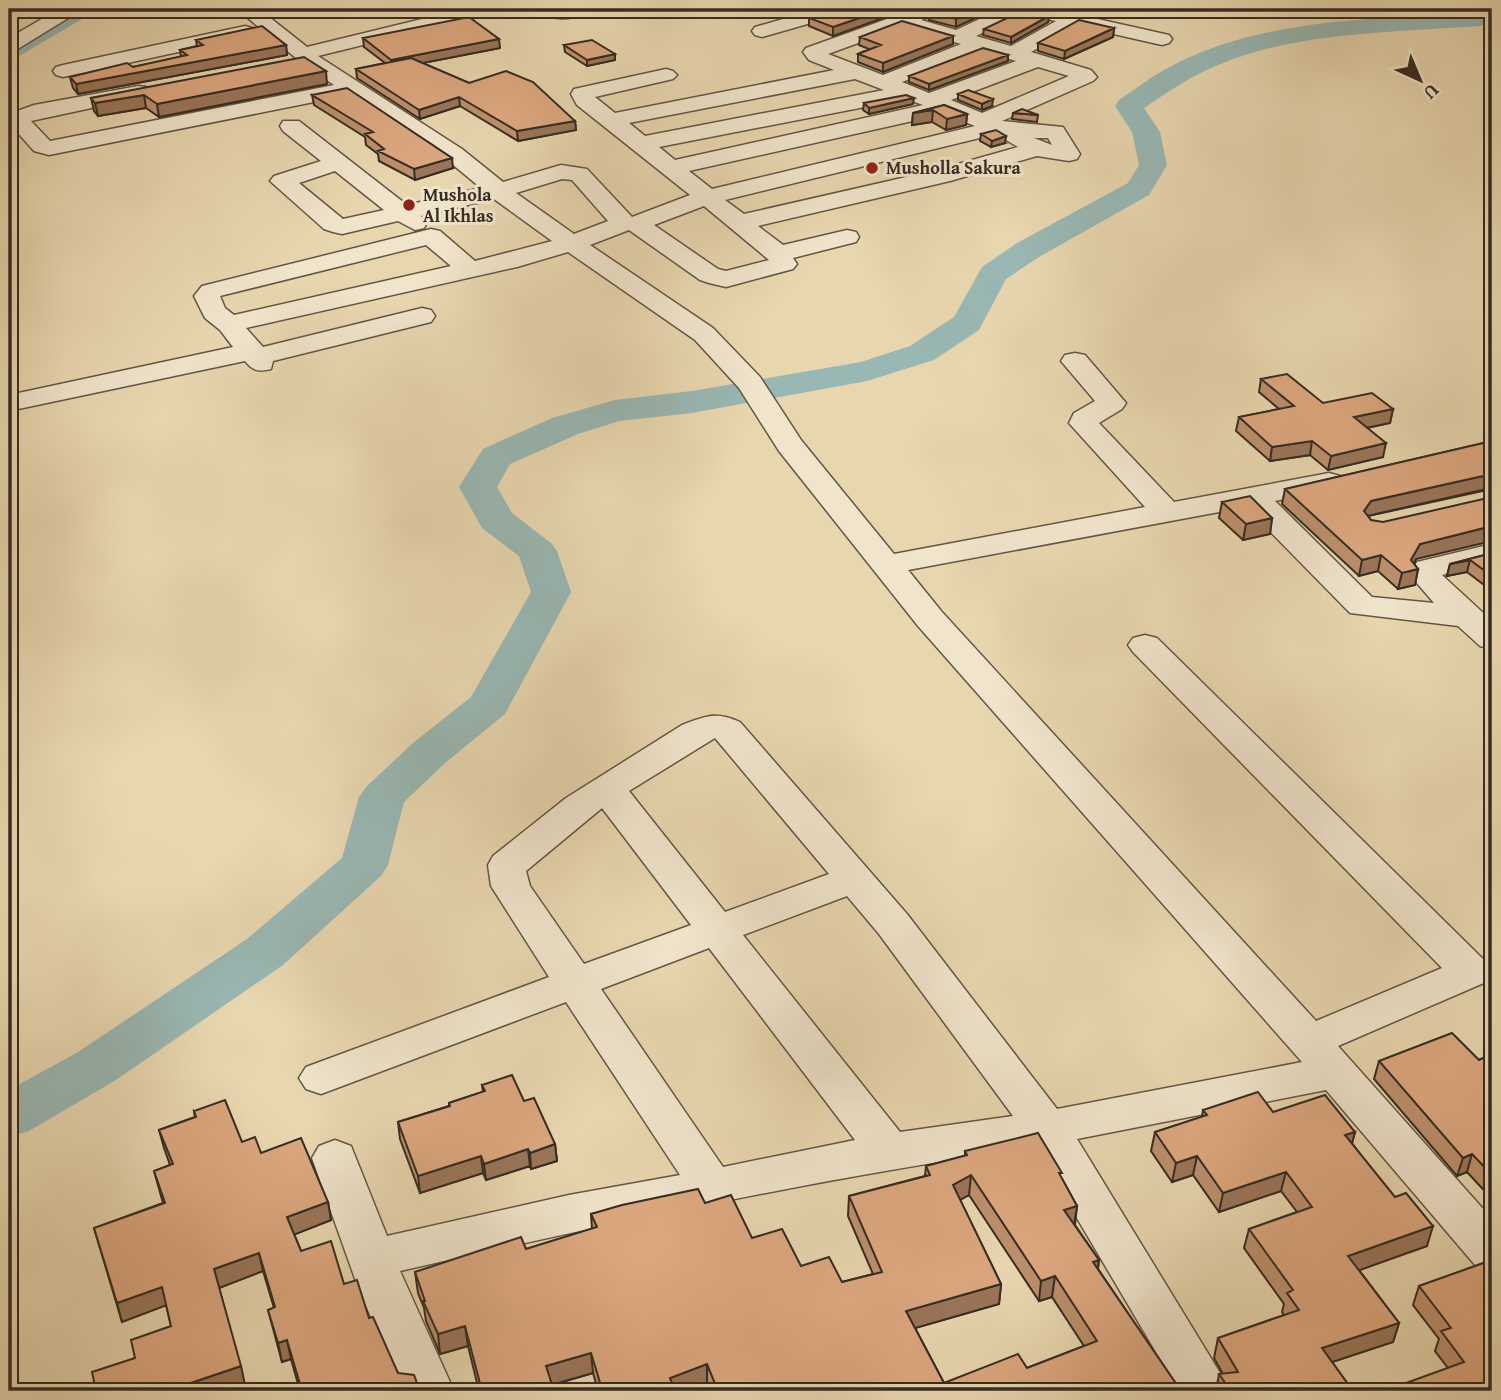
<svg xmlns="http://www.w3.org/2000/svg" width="1501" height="1400" viewBox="0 0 1501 1400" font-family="'Gentium Book Plus',serif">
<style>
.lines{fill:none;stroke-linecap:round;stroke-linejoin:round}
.canal{fill:#99b7b3;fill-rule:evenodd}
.river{fill:#99b7b3;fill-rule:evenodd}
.minor-casing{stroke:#625645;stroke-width:3}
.minor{fill:#f0e4cb;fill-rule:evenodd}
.wall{fill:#bd906d;stroke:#352c22;stroke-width:2;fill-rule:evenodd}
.shaded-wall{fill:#9a7559;stroke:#352c22;stroke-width:2}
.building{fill:#dca77f;stroke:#352c22;stroke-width:2;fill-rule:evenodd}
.poi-dot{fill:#8f2418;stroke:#f0e4cb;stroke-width:2.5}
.labels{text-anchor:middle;stroke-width:6;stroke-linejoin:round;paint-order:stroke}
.far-poi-label{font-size:18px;font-weight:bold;fill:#352c22;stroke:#f0e4cb;text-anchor:start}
</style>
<rect width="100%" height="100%" fill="#e8d6af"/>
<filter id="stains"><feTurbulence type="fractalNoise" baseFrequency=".00286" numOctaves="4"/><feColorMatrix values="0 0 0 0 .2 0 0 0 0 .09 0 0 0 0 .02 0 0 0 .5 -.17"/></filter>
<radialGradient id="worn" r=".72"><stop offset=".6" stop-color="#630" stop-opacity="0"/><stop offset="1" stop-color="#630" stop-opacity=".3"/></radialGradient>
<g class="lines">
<path class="canal" d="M82,9h17l-90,53v-11z"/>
<path class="river" d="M1492,11v14c-84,7 -192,6 -269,38 -29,11 -54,28 -79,45l16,24 7,33 -18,30 -110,62 -33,22 -27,51 -45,30 -67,21 -175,32 -73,8 -41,13 -68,30 -13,23 15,26 39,30 6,8 14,41 -66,122 -60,49 -41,39 -16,63 -7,11 -98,89 -167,115 -87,51 -20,6v-47l69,-38 169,-113 95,-81 17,-61 7,-10 47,-44 58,-46 60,-105 -12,-36 -37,-28 -23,-41 24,-38 69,-31 63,-18 77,-9 169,-29 49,-16 44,-29 28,-50 35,-24 111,-60 11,-18 -7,-33 -17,-26 4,-6c15,-10 29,-21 45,-30 98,-55 219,-50 328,-59z"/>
<defs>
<path id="minor" d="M59,9h24l-67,41 -7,2v-14z
M237,9h22l48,38 156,-38h33l-3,4 -175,43 144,93 41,33 58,-17 26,4 45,48 58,-22 -113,-90 -6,-11 3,-5 92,-20 7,2 4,4 -4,4 -78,18 20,16 219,-43 -25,-10 -6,-8 3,-4 109,-39h28l-3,4 -19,7 35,10 45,-21h52l116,26 3,4 -3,4 -7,2 -84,-19 -47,26 60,18 6,7 -4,4 -91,40 61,6 17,27 -3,5 -8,2 -32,-5 -87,25 -192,45 25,19 64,-15 9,2 3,5 -3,5 -63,16 4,6 -4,5 -67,18 -17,-4 -9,-3 -71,-50 -39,15 123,83 47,49 41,63 93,114 251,-47 -76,-84 5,-10 21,-12 -34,-40 4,-6 10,-2 10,2 41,48 -4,6 -23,14 75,79 155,-29 11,3 4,6 -4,6 -65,13 97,96 62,6 -24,-28 7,-13 75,-18v18l-50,13 50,46v28l-12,-3 -22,-20 -108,-13 -104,-106 -338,63 34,42 374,409 126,-53 -309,-316 -5,-7 5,-7 12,-3 12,3 329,324 6,10 -6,10 -148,64 154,173v51l-17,-5 -149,-175 -249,49 154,252h-52l-144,-244c-214,31 -424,76 -635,124l54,120h-50l-45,-101 -47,-132 7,-12 16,-6 16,6 36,90 182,-41 111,-20 -114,-173 -245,92 -15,-5 -7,-11 7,-11 243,-90 -58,-91 -3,-21 5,-9 73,-58 116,-73c24,-9 33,-14 58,-3l167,192 150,195 245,-47 -384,-436 -139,-175 -40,-63 -44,-48 -127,-88 -51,15 -271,61 17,19 159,-39 9,2 4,6 -4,6 -158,39 -2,8c-12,3 -18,2 -26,-8l-236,50v-16l224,-48 -13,-17 -15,-12 -11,-22 8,-10 229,-57 9,2 35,30 77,-20 -58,-42 -73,17 6,7 -3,5 -9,2 -17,-9 -56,13 -9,-2 -9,-3 -54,-48 4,-5 47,-15 -38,-30 -3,-5 3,-5h16l108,84 74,-17 -35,-29 -97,-64 -300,60 -15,-4 -25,-28v-9l25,-9 104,-19 8,1 3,5 -3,5 -8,1 -107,23 19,20 284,-56 -31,-21zM1021,14l35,7 -45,25 -35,-10zM902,27l59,17 -78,31 -55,-21zM982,51l34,10 -87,32 -27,-11zM1038,67l31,9 -87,37 -31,-13zM855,79l29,11 -239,46 -16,-13zM906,99l17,6 -248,55 -16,-13zM944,114l31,12 -263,63 -23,-18zM996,134l22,13 -81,23 -193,44 -19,-14zM1034,138h14l4,7zM335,171l49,39 -41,9 -44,-36zM562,179l10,1 36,41 -34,13 -58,-41zM704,206l65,54 -43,11 -8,-2 -64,-44zM426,245l25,21 -217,49 -9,-7 -5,-12zM715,738l114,136 -104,38 -96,-121zM602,808l89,117 -107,39 -54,-78 -4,-15zM847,896l32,38 134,182 -113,16 -157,-197zM709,948l146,192 -132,27 -122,-178z
M538,9h58l-3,4c-17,4 -42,11 -55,-4z
M818,9h31l-3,4 -84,24 -7,-2 -3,-4 3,-4z
M245,26l7,2 3,4 -3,4 -189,41 -7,-2 -3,-4 3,-4 7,-2z"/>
</defs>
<use href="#minor" class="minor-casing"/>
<use href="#minor" class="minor"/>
</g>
<path class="wall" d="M843,9l-10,27 -24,-10v-8z
M937,9h58l-39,18 -27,-7 1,-8z
M1049,16l-1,6 -37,21 -28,-8 1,-6z
M1114,28l-1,9 -49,22 -26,-8v-8z
M860,37l93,7 -70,28 -25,-10v-8l11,-5 -10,-4z
M363,38l137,10 -78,15 47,20 106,38 1,9 -58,11 -58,-35 -40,13 -63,-41 -1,-9 29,-6 -21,-16z
M196,40l90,5 1,10 -209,39 -5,-6 -3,-11 63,-10 48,-10 -1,-7 17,-4z
M564,45l51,9v6l-28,6 -22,-14z
M1008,61l-79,29 -20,-8v-6z
M327,84l-168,33 -13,-9 -48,8 -4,-5 -3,-13z
M958,94l34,12 -10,4 -24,-10z
M312,95l141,73 -38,12 -36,-19 -1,-7 -12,-9 -1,-8 -51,-32z
M864,103l49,1 -44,10 -6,-4z
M944,105l23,9 -1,11 -20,5 -14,-8 -20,3 1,-12z
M1013,113l25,2 -1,7 -25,-3z
M981,134l24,9 -14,4 -11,-6z
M1261,379l62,24 70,6 -3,14 -23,5 16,29 -55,13 -18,-15 -40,6 -34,-30 3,-14 40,-8 -20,-17z
M1492,441v48l-124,27 3,4 45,39 -2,5 4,5 -3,16 -17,4 -20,-18 -19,5 -77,-72 3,-15z
M1222,502l50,16 -2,16 -27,6 -24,-22z
M1492,553v38l-25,-19 -20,4 3,-12z
M1492,720v23l-6,-6 4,-16z
M1492,1054v145l-25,-27 -10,4 -83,-97 5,-18 100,-1z
M482,1085l42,16 31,43 2,17 -26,8 -1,-3 -44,14 -3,-7 -63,20 -20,-54 -2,-17 51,-16v-3l34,-11z
M1203,1110l70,2 82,20 -3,11 75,103 -68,24 40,53 -6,19 -61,20 21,29h-137l3,-17h4l-9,-16 4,-20 66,-23 -2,-3 2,-8 -40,-56 5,-19 48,-17 -16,-21 -62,21 -26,-37 -21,7 -21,-31 4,-19 47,-15z
M194,1111l48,31 19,11 67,49 3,18 -37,14 7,17 43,33 25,34 29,55 -98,18 -9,-32 -9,3 -14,-52 6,-2 -11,-37 -44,17 26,97 -19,6h-130l75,-65 -5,-21 -44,17 -28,-94 69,-25 -9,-32 16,-6 -6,-17 -5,-18 36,-13z
M965,1151l96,26 16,29 -2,19 24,35 -1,9 83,122h-471l-3,-7 -19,7h-92l2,-1 -5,-17 -41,12 2,6h-75l-11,-45 -28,8 -14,-33 -2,-13 -6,-15 -3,-21 111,-23 66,-20 -1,-15 114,-11 47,35 49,28 41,16 31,-8 -25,-58 1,-20 76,-20 1,-10 39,-10zM969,1195l70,106 13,-4 32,49 -57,22 -83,15 -29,-55 84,-24 2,-20 -41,-84z
M1492,1260v131l-44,-23 -13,-17 4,-12 -26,-34 6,-19z"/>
<path class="shaded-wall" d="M886,9h22l-75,27v-9z
M979,9h16l-39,18v-8z
M1049,16l-1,6 -37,21v-6z
M1114,28l-1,9 -49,22 1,-8z
M953,36v8l-70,28v-9z
M499,39l1,9 -108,21 -1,-9z
M286,45l1,10 -209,39 -2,-10z
M615,54v6l-28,6v-6z
M1008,55v6l-79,29v-6z
M326,71l1,13 -168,33 -2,-13z
M144,95l2,13 -48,8 -3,-13z
M13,97l3,12 -7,3v-13z
M459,97l1,9 -40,13 -1,-9z
M914,98l-1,6 -44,10v-6z
M993,99l-1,7 -10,4v-6z
M933,110l-1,12 -20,3 1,-12z
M967,114l-1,11 -20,5 1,-11z
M575,121l1,9 -58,11 -1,-10z
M13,122l3,12 -7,2v-13z
M1006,136l-1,7 -14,4 1,-6z
M452,158l1,10 -38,12 -1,-11z
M1393,409l-3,14 -39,8 3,-14z
M1312,441l-2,14 -40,6 2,-14z
M1386,443l-3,14 -55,13 3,-14z
M1492,474l-1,14 -124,28 -3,-5 7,-10z
M1272,518l-2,16 -27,6 3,-16z
M1492,526v15l-76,18 -6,12 8,-2 -3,16 -17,4 4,-16 18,-29z
M1381,555l-3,16 -19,5 3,-16z
M1470,560l-3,12 -20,4 3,-12z
M1355,1132l-5,19 -5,-16z
M555,1144l2,17 -26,8 -1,-16z
M528,1149l2,17 -44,14 -2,-16z
M1472,1154l-5,18 -10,4 6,-18z
M481,1156l2,17 -63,20 -2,-17z
M1197,1156l-4,19 -21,7 4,-19z
M1286,1172l-5,19 -62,21 4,-19z
M971,1175l-2,20 -18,10 2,-20z
M328,1202l3,18 -40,16 -4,-19z
M1077,1206l-3,20 -10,-16z
M1433,1226l-6,20 -84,30 5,-20z
M259,1253l4,18 -44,17 -5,-19z
M1099,1260l-3,20 -3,-18z
M1055,1276l-3,21 -13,4 2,-20z
M1001,1284l-2,20 -94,27 1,-20z
M162,1287l5,18 -45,17 -5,-19z
M1399,1323l-6,19 -76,25 5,-19z
M465,1326l3,20 -28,8 -2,-20z
M287,1340l4,19 -9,3 -4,-19z
M591,1353l2,20 -45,13 -2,-20z
M707,1364v20l-19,7h-18v-13z
M241,1366l4,19 -19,6h-49l-1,-3z"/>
<path class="building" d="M843,9h43l-53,18 -24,-9z
M937,9h42l-23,10 -26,-7z
M1022,11l27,5 -38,21 -27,-8z
M469,17l30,22 -108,21 -28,-22z
M1079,20l35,8 -49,23 -27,-8z
M902,21l51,15 -70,27 -25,-9 23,-9 -21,-8z
M262,26l24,19 -210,39 -6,-7 57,-14 6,4 54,-12 -7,-5 23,-5 -7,-5z
M592,40l23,14 -28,6 -23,-15z
M983,48l25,7 -79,29 -20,-8z
M304,57l22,14 -169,33 -13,-9 -49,8 -4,-5z
M411,58l58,25 37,-12 27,11 42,39 -58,10 -58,-34 -40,13 -63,-41z
M347,88l105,70 -38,11 -36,-18 6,-2 -19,-15 8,-2 -61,-37z
M968,90l25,9 -11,5 -24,-10z
M906,95l8,3 -45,10 -5,-5z
M944,105l23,9 -20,5 -14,-9 -20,3z
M1022,109l16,6 -25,-2z
M996,130l10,6 -14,5 -11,-7z
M1287,374l36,29 49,-10 21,16 -39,8 32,26 -55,13 -19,-15 -40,6 -33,-30 55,-11 -33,-27z
M1492,441v33l-121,27 -7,10 7,9 12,2 109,-25v29l-72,18 -9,16 7,9 -16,4 -21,-18 -19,5 -77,-71z
M1250,496l22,22 -26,6 -24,-22z
M1492,553v23l-22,-16 -20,4z
M1452,1033l27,27 13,-6v121l-20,-21 -9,4 -84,-97z
M512,1075l12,26 10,-3 21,46 -25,9 -2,-4 -44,15 -3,-8 -63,20 -20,-54 52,-16 -1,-3 36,-12 -3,-6z
M1258,1092l15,20 52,-17 30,37 -10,3 50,62 11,-4 27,33 -85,30 51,67 -77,25 31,43h-122l-12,-17 19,-2 -20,-34 81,-28 -12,-17 6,-3 -44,-61 63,-22 -26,-35 -63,21 -26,-37 -21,7 -21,-31 52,-17 -4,-5z
M225,1100l17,42 13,-5 6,16 40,-15 27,64 -41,15 14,34 30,-10 13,43 13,-4 12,38 4,-1 25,56 16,2 6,16h-118l-15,-51 -9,3 -10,-33 7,-3 -16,-54 -45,16 27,97 -65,22 1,3h-81l-4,-19 43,-14 -4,-18 40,-14 -9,-39 -45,16 -23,-75 71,-25 -11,-32 19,-7 -14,-34 37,-13 -2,-6z
M1038,1133l24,40h-3l18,33 -13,4 35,50 -6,2 88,129h-463l-11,-27 -37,14 5,13h-79l6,-2 -11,-36 -45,13 8,25h-72l-17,-65 -27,8 -15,-33h2l-10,-29 106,-35 5,12 71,-22 -6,-13 31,-9 76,-16 7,14 26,-8 21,43 30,-9 19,37 28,-9 13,25 40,-10 -33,-76 81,-21 -4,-9 41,-11 -2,-4zM971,1175l70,106 14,-5 42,65 -70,27 -9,-14 -74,29 -38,-72 95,-27 -48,-99z
M1492,1260v131h-108l80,-29 -23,-31 10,-3 -32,-42z"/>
<g class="poi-dot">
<circle cx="872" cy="168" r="7"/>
<circle cx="409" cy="205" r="7"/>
</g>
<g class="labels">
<g class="far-poi-label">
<text x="886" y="174">Musholla Sakura</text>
<text x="423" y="201">Mushola<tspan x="423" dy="21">Al Ikhlas</tspan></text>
</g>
</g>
<rect width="1501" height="1400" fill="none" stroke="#e8d6af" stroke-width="35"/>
<rect x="10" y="10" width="1480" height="1379" fill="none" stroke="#352c22" stroke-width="3.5"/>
<rect x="18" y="18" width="1466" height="1365" fill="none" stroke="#352c22" stroke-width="2"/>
<g transform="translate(1420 80) rotate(136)" stroke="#f0e4cb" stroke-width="5" paint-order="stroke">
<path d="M0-5L12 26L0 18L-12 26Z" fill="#352c22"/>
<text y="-10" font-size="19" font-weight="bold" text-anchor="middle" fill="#352c22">U</text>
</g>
<rect width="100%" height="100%" filter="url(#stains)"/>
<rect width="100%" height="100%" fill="url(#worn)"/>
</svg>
